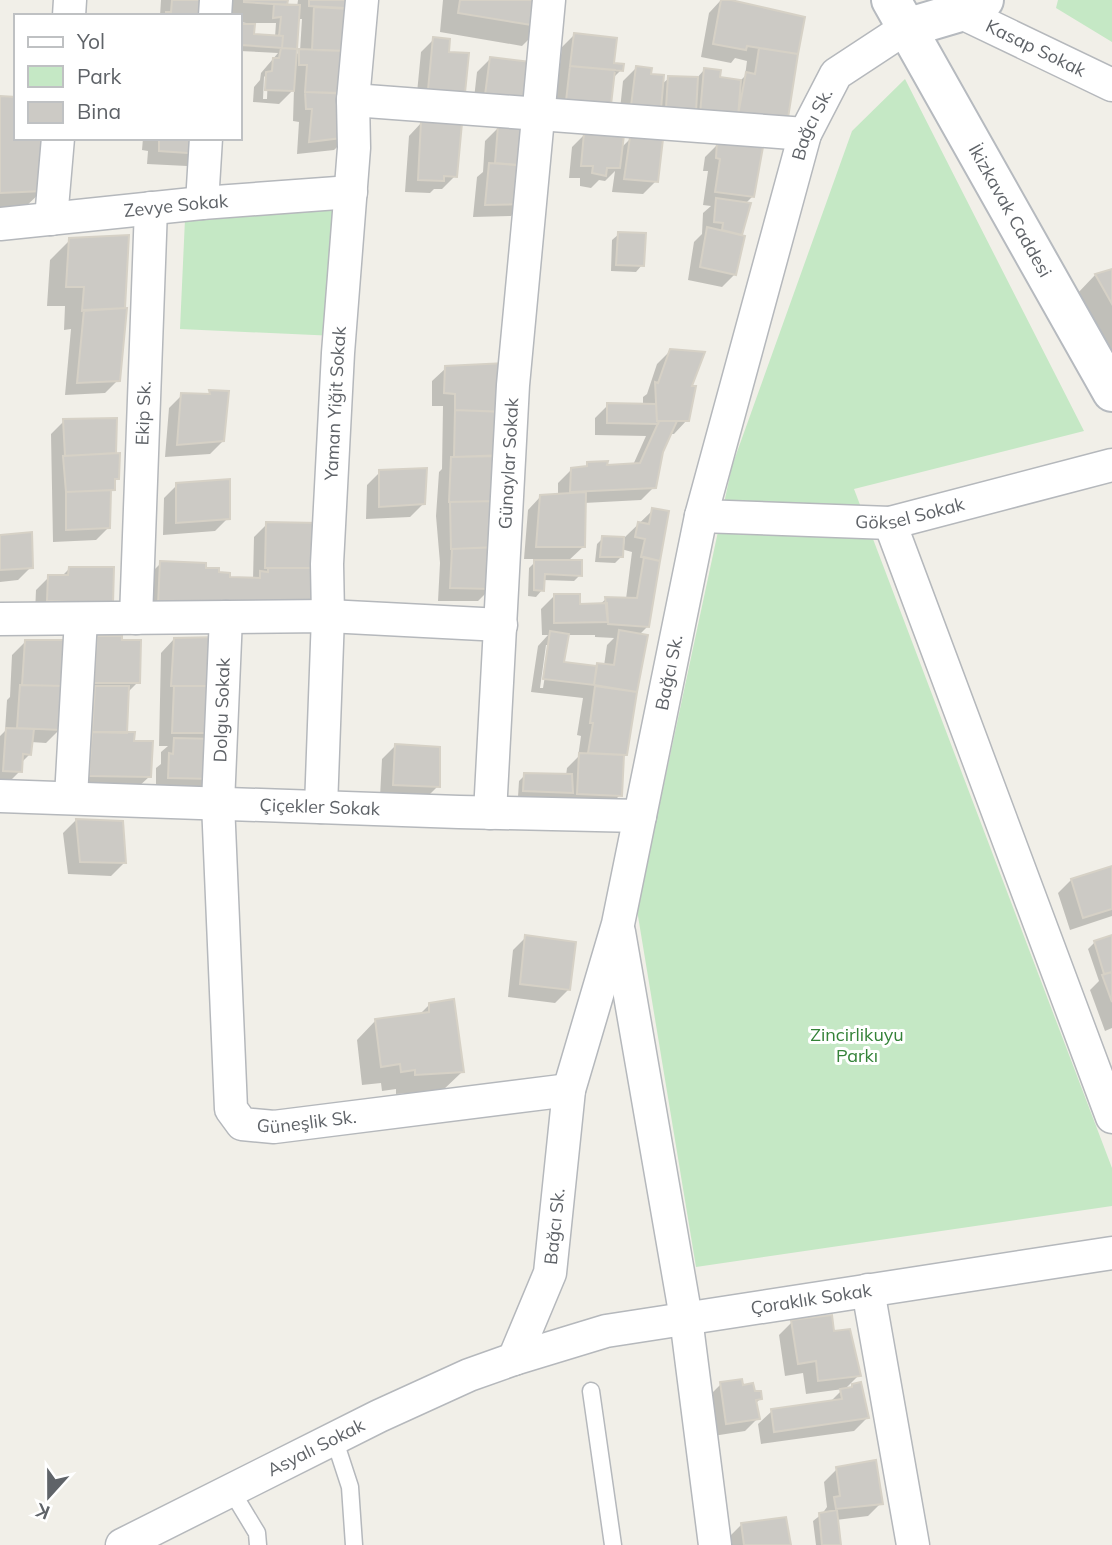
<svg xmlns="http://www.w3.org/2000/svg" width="1112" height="1545" viewBox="0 0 1112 1545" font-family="Mulish,sans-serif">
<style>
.green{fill:#c5e8c5}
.shadow{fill:#0003;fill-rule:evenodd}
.building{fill:#cccac5;stroke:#d6d1c6;stroke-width:2}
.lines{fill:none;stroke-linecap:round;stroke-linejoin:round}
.lane-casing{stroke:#b5b8bc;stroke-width:19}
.street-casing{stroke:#b5b8bc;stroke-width:35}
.secondary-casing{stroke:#b6babf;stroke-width:42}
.lane{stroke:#fff;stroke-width:16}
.street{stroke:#fff;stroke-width:32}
.secondary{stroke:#fff;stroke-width:38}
.labels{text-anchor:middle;stroke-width:6;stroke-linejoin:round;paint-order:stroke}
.street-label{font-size:18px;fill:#5f6368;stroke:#fff}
.park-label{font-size:18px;fill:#348238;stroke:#fff}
</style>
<rect width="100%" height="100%" fill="#f1efe8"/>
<path class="green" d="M1058,0h54v42l-56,-34z
M905,79l179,352 -230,58 258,679v38l-416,61 -59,-357 95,-444 120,-335z
M331,210l13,11 -8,115 -156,-7 5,-110z"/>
<path class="shadow" d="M161,0h48v16h-49z
M227,0h59l-1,6 12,1 1,-7h45l5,137 -14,13 -37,4 2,-32 -6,-1 1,-32 -15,15 -26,-2 1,-15 6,-7 1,-7 17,-20 -38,-2v-22l6,-6 -6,-1v-6h-14zM297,19h5l-2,32 -5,5zM253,23h23l-1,14 -23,-2zM268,73l-1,26h-4l1,-22z
M443,0h101l-2,26 -20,20 -82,-14z
M721,0l82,18 -17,100 -167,1 4,-38 13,-13 25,17 8,-7 27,1 8,-9 14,9 21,3 6,-6 2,-15 -12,-3 -4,5 -30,-6 8,-44z
M575,34l46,36 -9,9 -58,34 8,-66z
M434,39l13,15 20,1 -51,48 5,-51z
M490,59l48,5 -65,43 4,-35z
M0,98l16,40 26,53 -20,19 -22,1z
M422,122l33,54 -13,13h-8l-4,4 -25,-1 4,-56z
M498,128l34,3 -8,72 -13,13 -38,1 4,-40 6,-5 2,-31z
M585,134l35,15 11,-11 25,43 -13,13 -31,-2 3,-21 -10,10 -6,-1 -8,8 -11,-2v-8h-11l3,-31z
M143,138h58l-1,15 -13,13 -40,-2 1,-13 -6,-1z
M718,144l35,52 -8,8 4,1 -9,31 -5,38 -13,13 -34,-7 6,-38 8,-8 1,-21 8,-7 -8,-1 5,-34h-5l2,-14z
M619,234l23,31 -6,7 -25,-1 1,-31z
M70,240l54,67 -3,3 -3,70 -13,13 -40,2 6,-66 -7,1 1,-24h-18l3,-46z
M1112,271v86l-36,-62 19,-20z
M671,350l19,37 -3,33 -13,14h-5l-8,18 -7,35 -13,13 -57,3v43l-17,16 13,13 -6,6 -31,-1 -1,10 -6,7 -8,-1 1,-28 9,-9h-14l4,-49 13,-14 17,-1v-12l13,-13 13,-2 4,-4 18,3 27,-2 13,-29 -51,-1v-17l13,-13h35v-8l4,-3 10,-30z
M504,365l-13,223 -13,13h-40l2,-38 -4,-47 3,-44 3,-3 1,-63h-11v-25l14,-13z
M210,392l13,49 -13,13 -45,3 4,-49 13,-13h25z
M115,419l-1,36 3,23 -7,15 -1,34 -13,13 -43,2 -2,-108 13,-13z
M380,472l44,31 -14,14 -44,2 1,-34z
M177,485l51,33 -13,13 -52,4 1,-37z
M653,510l-5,116 -9,9 7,1 -21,118 -3,3 -2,38 -13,13 -42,-2v-8l-47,-1 1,-16 6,-6 41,1 1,-8 11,-11 3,-21 -4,-1 6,-37 -52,-6 7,-46 10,-11h-6l-1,-26 13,-13 25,9h20l7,-6h20l6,-47 -11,-3v8l-6,6 -20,-1 2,-18 6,-6 21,8 1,-9zM567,635h28v2l19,1 -7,7 -3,21 -9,2 -33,-5zM546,645h4l-7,43h-3z
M267,524l50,43 -178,57 2,-41 20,-20 43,6 24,10 25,1 1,-43z
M0,537l31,30 -13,13 -18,2z
M69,569l42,34 -76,10 1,-23 13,-13h12z
M97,638l41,44 -11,11 -2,41 25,42 -14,13 -59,-1 7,-137z
M217,638l-5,140 -13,13 -43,-1v-22l5,-4v-12l7,-6h-9l2,-93 13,-14z
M65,641l-6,89 -13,13 -15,-1 -2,13 -8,8 -1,8 -13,13h-7v-48l5,-5 2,-31 3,-3 2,-42 13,-13z
M395,746l43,40 -13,13 -45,-2 2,-38z
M76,820l48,43 -13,13 -43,-2 -5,-41z
M1112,868v48l-42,14 -12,-37 13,-13z
M526,937l42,53 -13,13 -47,-6 5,-47z
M1112,937v91l-7,3 -15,-41 9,-9 -11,-32 6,-6z
M430,1004l32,68 -20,19 -46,3v-5l-14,2 -1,-8 -19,2 -5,-45 19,-20 43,-5z
M792,1322l41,11 26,42 -15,15 6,-1 17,29 -13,13 -93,13 -3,-20 14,-13 58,-9 13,-13 -37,5 -3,-21 -18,3 -6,-41z
M721,1384l21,3 19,11 -6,6 3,14 -13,13 -32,5 -5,-39z
M837,1469l44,34 -13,13 -32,4 3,25h-23l-3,-24 9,-7 5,-7 -3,-25z
M742,1524l47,21h-59l-1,-8z"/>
<path class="building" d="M172,0h40l-2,16h-44v-4h5z
M244,0h44l-1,5 -43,-3z
M309,0h36v8l-36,-2z
M460,0h86l-2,27 -86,-14z
M721,0h10l74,17 -7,37 -51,-8 -1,4 -33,-6z
M274,4l26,1 -3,44 -15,-1 1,-12h-4l2,-19 -8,1z
M314,7l35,2 -2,42 -35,-1z
M242,24h13l-1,10 29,2 -1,12 -41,-3z
M574,33l43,5 -3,25 10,1 -1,7 -53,-5z
M433,37l17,2 -1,13 20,1 -4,40 -37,-3z
M281,48l16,1 -3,42 -29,-1 1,-18 6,-1 1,-13h6z
M759,48l39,6 -10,64 -50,-3 8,-43 9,2z
M299,49l48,2 -4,42 -38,-1 2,-27h-8z
M490,57l50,6 -4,35 -51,-3z
M570,66l45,4 -4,35 -45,-4z
M636,66l16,2 -1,6 13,1 -3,34 -30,-3z
M704,68l17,2 -1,7 21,3 -3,37 -38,-3z
M668,76l30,1 -2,35 -30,-4z
M305,92l47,2 -3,43 -40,5 3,-33h-6z
M0,96l16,1v41h31l-4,53 -43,2z
M421,121l41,2 -5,54 -13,-1v5l-26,-1z
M498,126l36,3 -4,37 -35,-3z
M584,133l40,2 -4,33h-13l-1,8 -14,-3 1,-7h-12z
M630,137l33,2 -5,43 -34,-3z
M159,138h44l-1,16 -43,-3z
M717,142l46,5 -9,50 -39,-5 5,-33 -4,-1z
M489,163l41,3 -4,38 -41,1z
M716,198l35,5 -9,32 -20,-5 1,-7 -9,-1z
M707,227l38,9 -9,39 -36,-8z
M618,232l28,1 -2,33 -28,-1z
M129,235l-4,73 -43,3 2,-24h-18l3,-49z
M1112,269v35l-17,-30z
M127,308l-7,73 -43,2 7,-73z
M670,349l35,3 -13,34h4l-7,35h-32l-2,-39 3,1z
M506,363l-1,49 -50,-2v-16l-11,-1 1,-27z
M209,390l20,1 -5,50 -47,4 4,-52 29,1z
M607,403l49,1 1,17h2l-1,3 -51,-1z
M455,410l56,2 -5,43 -52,2z
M117,418l-1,35 -51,3 -2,-37z
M659,421h18l-14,31 -7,36 -86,4 1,-24 16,-2v-4l21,-1 -1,4 33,-2z
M120,453l-1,26h-4v11l-49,2 -3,-36z
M501,456l-4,45 -48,1 2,-45z
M427,468l-2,36 -46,3v-37z
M230,479v40l-54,4v-40z
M111,490l-1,38 -44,2v-38z
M586,492l-1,55h-49l4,-52z
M497,501l5,46 -51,2 -1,-47z
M652,508l17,3 -9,50 -19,-4 4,-18 -10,-2 3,-15 11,2z
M266,522l53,1 -2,45h-52z
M32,532l1,36 -33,2v-35z
M602,536l22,1 -1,20h-23z
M496,547l-3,42 -43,-1 2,-39z
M644,557l16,4 -11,66 -41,-3 -3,-27 32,1z
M534,560h48v16l-37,-2 -1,17 -10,-1z
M160,561l46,2v5h13v4l11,1v4l30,1v-7l8,1v-4h49l-2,42 -157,-5z
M69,567h45l-1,37 -66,-3 1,-26h20z
M554,594h26v10l27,-1 1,19 -54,1z
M619,630l29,5 -11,57 -43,-7 3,-22 17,2z
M550,631l19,3 -5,28 33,4 -3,19 -51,-6z
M97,636h25v4h19l-1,43h-46z
M219,637l-2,49h-46l3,-48z
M25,640h42l-4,46 -41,-1z
M20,685l43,1 -2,44 -44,-2z
M95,686h34l-2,47 -35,-1z
M174,686h43l-2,47h-43z
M595,686l42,6 -10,63 -39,-2 5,-30h-3z
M6,728l28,1 -3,26 -8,-1 -1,18 -19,-1z
M92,732h43l-1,9h19l-2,36 -62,-1z
M174,738l41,1 -1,40 -46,-1 1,-25 4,1z
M395,744l45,3v40l-47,-2z
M579,753l45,2 -2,41 -45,-2z
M524,773l48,1 1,19 -50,-2z
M76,819l47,2 3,42 -46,-1z
M1112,866v43l-29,9 -12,-39z
M525,935l51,7 -6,48 -50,-6z
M1112,935v37l-8,2 -10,-33z
M1112,972v30l-10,-27z
M454,999l10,73 -49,3v-5l-14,2 -1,-8 -19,3 -6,-48 54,-7v-9z
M832,1315l2,16 16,-2 11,47 -43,5 -2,-20 -18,3 -7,-44z
M742,1379l1,6 10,-2 2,8h6l1,8 -6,1 4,19 -34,5 -6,-42z
M861,1382l8,36 -95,14 -3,-23 71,-10 -2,-10 12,-2v-3z
M876,1460l7,44 -47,5 -2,-12 6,-1 -4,-29z
M837,1510l4,35h-19l-3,-32z
M786,1517l5,28h-47l-3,-22z"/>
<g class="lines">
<defs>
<path id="lane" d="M591,1391l22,154
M334,1438l16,49 4,58
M231,1490l26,43 1,12"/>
<g id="street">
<path id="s1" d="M960,12l152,73"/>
<path d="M69,16l1,-16"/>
<path d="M215,16l1,-16"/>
<path d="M353,100l452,34"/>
<path d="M202,203l4,-65"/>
<path d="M51,219l7,-81"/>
<path id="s2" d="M0,224l202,-21 149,-11"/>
<path id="s3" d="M701,516l189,7 222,-58"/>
<path d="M890,523l222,594"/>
<path id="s4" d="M226,617l-8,186 13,306 11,15 32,3 295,-37"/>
<path id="s5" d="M136,618l15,-410"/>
<path d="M0,619l328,-3 173,9"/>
<path id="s6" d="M0,796l459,16 181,4"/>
<path d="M71,797l10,-178"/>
<path id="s7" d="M321,807l7,-191 -1,-52 11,-211 16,-205 -1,-48 9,-100"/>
<path id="s8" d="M490,813l23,-428 36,-385"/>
<path d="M619,932l67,386 29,227"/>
<path d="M868,1290l45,255"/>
<path id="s9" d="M514,1359l36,-86 19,-183 49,-166 83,-408 104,-382 31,-60 70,-46"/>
<path id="s10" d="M122,1545l257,-129 90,-41 45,-16 92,-28 506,-78"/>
</g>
<g id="secondary">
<path id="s11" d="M891,0l221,392"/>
<path d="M906,28l54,-16 24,-12"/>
</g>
</defs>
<use href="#lane" class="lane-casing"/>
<use href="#street" class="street-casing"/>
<use href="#secondary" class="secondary-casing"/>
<use href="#lane" class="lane"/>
<use href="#street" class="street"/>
<use href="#secondary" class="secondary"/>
</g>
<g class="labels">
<g class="street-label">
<text dy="6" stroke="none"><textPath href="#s1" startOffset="84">Kasap Sokak</textPath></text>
<text dy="6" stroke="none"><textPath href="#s9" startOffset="1274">Bağcı Sk.</textPath></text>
<text dy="6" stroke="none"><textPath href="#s2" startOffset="177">Zevye Sokak</textPath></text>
<text dy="6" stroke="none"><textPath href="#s11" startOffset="242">İkizkavak Caddesi</textPath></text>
<text dy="6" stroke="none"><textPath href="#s7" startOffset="404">Yaman Yiğit Sokak</textPath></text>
<text dy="6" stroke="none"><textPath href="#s5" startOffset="205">Ekip Sk.</textPath></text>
<text dy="6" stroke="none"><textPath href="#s8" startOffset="350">Günaylar Sokak</textPath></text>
<text dy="6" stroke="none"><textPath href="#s3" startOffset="210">Göksel Sokak</textPath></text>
<text dy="6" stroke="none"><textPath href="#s9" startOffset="707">Bağcı Sk.</textPath></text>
<text transform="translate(222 710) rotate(-88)" y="6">Dolgu Sokak</text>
<text dy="6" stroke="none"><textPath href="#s6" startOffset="320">Çiçekler Sokak</textPath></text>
<text dy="6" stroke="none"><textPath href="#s4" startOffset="576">Güneşlik Sk.</textPath></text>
<text dy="6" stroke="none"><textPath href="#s9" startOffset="140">Bağcı Sk.</textPath></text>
<text dy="6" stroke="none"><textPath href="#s10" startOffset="738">Çoraklık Sokak</textPath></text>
<text dy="6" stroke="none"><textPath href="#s10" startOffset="217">Asyalı Sokak</textPath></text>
</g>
<g class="park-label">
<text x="857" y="1041">Zincirlikuyu<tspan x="857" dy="21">Parkı</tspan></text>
</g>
</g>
<rect x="14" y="14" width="228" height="126" fill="#ffffff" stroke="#bfc1c3" stroke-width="2"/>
<rect x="28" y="37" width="35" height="10" fill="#ffffff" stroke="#bfc1c3" stroke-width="2"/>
<text x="77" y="49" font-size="21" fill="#5f6368">Yol</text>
<rect x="28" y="66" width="35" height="21" fill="#c5e8c5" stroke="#bfc1c3" stroke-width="2"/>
<text x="77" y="84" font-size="21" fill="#5f6368">Park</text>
<rect x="28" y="102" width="35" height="21" fill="#cccac5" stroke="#bfc1c3" stroke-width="2"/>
<text x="77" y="119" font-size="21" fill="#5f6368">Bina</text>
<g transform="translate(49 1496) rotate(201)" stroke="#ffffff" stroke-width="5" paint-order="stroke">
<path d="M0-5L12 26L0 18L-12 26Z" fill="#5f6368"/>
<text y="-10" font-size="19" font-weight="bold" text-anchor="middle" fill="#5f6368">K</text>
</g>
</svg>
